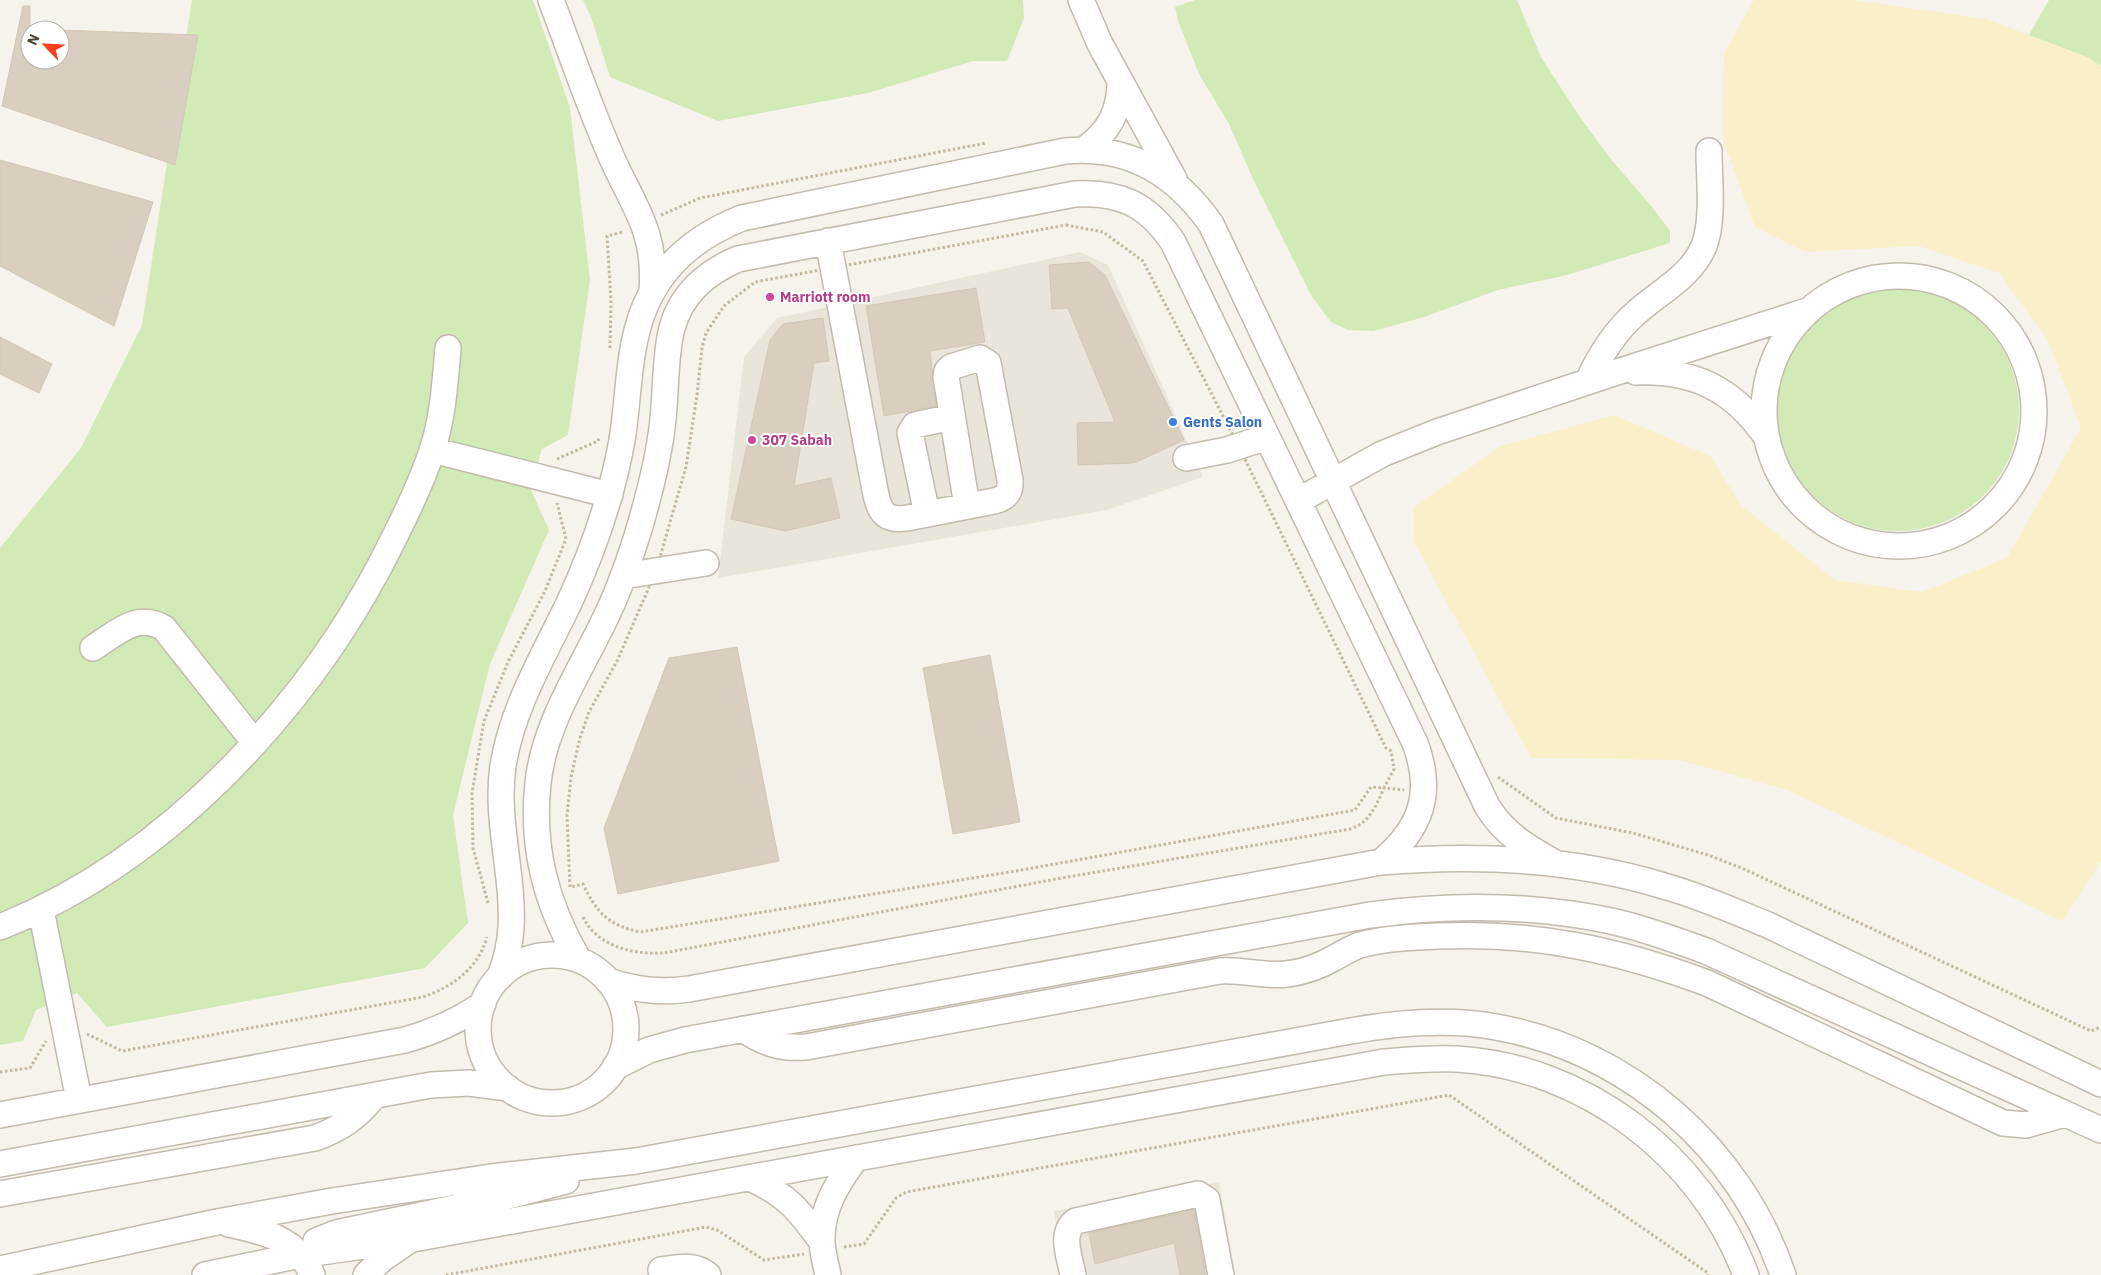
<svg xmlns="http://www.w3.org/2000/svg" width="2101" height="1275" viewBox="0 0 2101 1275" font-family="'IBM Plex Sans',sans-serif">
<style>
.residential{fill:#eae5da}
.green{fill:#d2eab5}
.sand{fill:#f9efc9}
.building{fill:#d8cfc1;stroke:#d3c7b4}
.lines{fill:none;stroke-linecap:round;stroke-linejoin:round}
.minor-casing{stroke:#c2bbae;stroke-width:28}
.path{stroke:#c4b79f;stroke-width:3;stroke-dasharray:2.5 2.5;stroke-linecap:butt}
.minor{stroke:#fff;stroke-width:25}
.hotel-dot{fill:#d1479c;stroke:#fff;stroke-width:2}
.shop-dot{fill:#3f7fe0;stroke:#fff;stroke-width:2}
.labels{text-anchor:middle;stroke-width:4;stroke-linejoin:round;paint-order:stroke}
.hotel-label{font-size:14px;font-weight:bold;fill:#b23c85;stroke:#fff;text-anchor:start}
.shop-label{font-size:14px;font-weight:bold;fill:#366cbe;stroke:#fff;text-anchor:start}
</style>
<rect width="100%" height="100%" fill="#f6f3ec"/>
<path class="residential" d="M1080,252l28,13 95,212 -96,33 -389,68 26,-221 33,-39z
M1219,1182l16,93h-171l-10,-64z"/>
<path class="green" d="M192,0h341l37,108 20,172 -22,155 -26,14 -12,39 19,42 -59,134 -37,151 15,108 -43,45 -318,59 -30,-34 -41,17 -13,31 -23,4v-497l81,-100 61,-123z
M583,0h440l1,18 -17,43h-34l-105,32 -150,28 -108,-44 -19,-60z
M1195,0h322l24,57 38,59 31,42 42,49 18,24v12l-103,32 -69,15 -77,28 -48,13 -25,-1 -17,-8 -19,-25 -58,-116 -25,-57 -30,-50 -21,-53 -3,-14z
M2049,0h52v66l-14,-9 -58,-22z
M1777 410a121 121 0 1 1 242 0a121 121 0 1 1-242 0Z"/>
<path class="sand" d="M1754,0h99l133,19 101,38 14,9v795l-39,60 -274,-131 -109,-30 -148,-2 -117,-216v-35l87,-61 113,-31 96,41 32,50 93,74 87,12 85,-34 74,-130 -33,-88 -49,-67 -80,-27 -114,6 -50,-25 -33,-90 2,-84z"/>
<path class="building" d="M23,6h7v54h30v-30l138,5 -23,130 -173,-59z
M0,160l153,42 -39,124 -114,-60z
M1089,262l16,13 79,165 -50,23 -56,2 -1,-42 38,-1 -47,-114 -16,1 -3,-44z
M976,288l9,54 -55,9 6,55 -52,10 -18,-110z
M823,318l6,43 -15,2 -20,123 37,-8 9,40 -55,13 -54,-12 39,-179 13,-16z
M0,337l52,27 -13,29 -39,-19z
M737,647l42,214 -161,33 -14,-66 65,-170z
M990,655l30,167 -67,12 -30,-166z
M1194,1210l12,65h-26l-6,-32 -79,21 -6,-31z"/>
<g class="lines">
<defs>
<path id="minor" d="M551,0c19,50 36,100 57,149 23,56 49,78 44,143
M1081,0l19,44 74,135
M1085,149c24,-17 35,-38 35,-67
M828,241l48,254c4,19 11,26 31,23l87,-17c12,-3 17,-9 16,-21l-22,-117 -8,-5 -29,9 -4,4 -1,6 21,129
M1764 411a135 135 0 1 1 270 0a135 135 0 1 1-270 0Z
M1636,372c57,-2 96,16 129,63
M1588,381c12,-26 26,-49 48,-68 23,-21 55,-36 68,-67 10,-26 5,-67 5,-95
M432,450l178,45
M1186,458l41,-8 40,-13
M1298,501l84,-47 55,-22 174,-58 196,-63
M927,514l-17,-81 5,-8 37,-8
M623,576l83,-13
M93,648c24,-15 43,-36 71,-20l91,115
M41,910l38,190
M0,927c173,-69 318,-230 397,-395 13,-26 26,-54 35,-81 11,-33 13,-68 16,-103
M478 1029a74 74 0 1 1 148 0a74 74 0 1 1-148 0Z
M578,959c-32,-56 -47,-111 -40,-176 6,-58 41,-110 66,-162 13,-26 23,-54 32,-82 12,-39 23,-79 27,-120 3,-27 2,-66 9,-91 9,-34 35,-56 66,-69l337,-65c45,-3 73,11 98,48l242,501c19,50 6,86 -34,119
M500,977c6,-16 10,-32 11,-49 3,-54 -16,-108 -8,-162 9,-58 41,-111 66,-163 24,-52 43,-106 53,-163 8,-48 5,-102 29,-146 20,-38 53,-61 91,-76l323,-67c64,-6 110,22 146,73l276,582c17,28 40,41 68,57
M608,981c28,9 52,12 81,8l692,-127c95,-8 191,-4 283,24 36,10 70,25 104,39l333,159
M743,1029c20,14 38,20 63,18l414,-76c22,-2 44,6 67,3 17,-2 33,-8 47,-16 10,-5 19,-12 30,-14 25,-6 51,-7 76,-8 95,-4 178,14 267,47l296,140 23,2 39,-11
M615,1067l34,-17 36,-10 685,-125c81,-11 161,-11 241,6 33,7 64,19 95,30l395,179
M0,1115l405,-75c29,-8 53,-19 78,-36
M0,1164l431,-79 38,-2 39,5
M750,1178c37,17 49,32 72,64
M0,1194l315,-56c25,-9 43,-21 59,-42
M229,1224c33,7 70,15 83,51
M316,1241l20,-8 161,-34 69,-18
M0,1269l217,-47 115,-21 159,-24 145,-16 709,-129c49,-9 102,-14 151,-5 133,24 244,121 287,248
M661,1270c17,-2 33,-7 47,5
M205,1275l95,-20 113,-16 971,-177c24,-2 47,-4 72,-3 128,7 245,96 290,216
M366,1275l16,-16 25,-17
M828,1275c-2,-11 -6,-23 -6,-35 -1,-31 16,-58 34,-82
M1073,1275c-3,-17 -14,-42 3,-54l122,-27 9,6 1,6 13,69"/>
</defs>
<use href="#minor" class="minor-casing"/>
<path class="path" d="M661,215l39,-17 286,-55
M1066,225l37,7 40,29 96,186 147,301 5,3 3,18 -10,19 -13,-1 -16,23 -339,61 -376,61c-32,-7 -43,-19 -57,-48l-13,3 -3,-71 4,-39 9,-39 9,-26 29,-53 38,-88 30,-104 11,-72 5,-47 4,-15 18,-27 31,-24z
M610,348l1,-47 -4,-65 16,-4
M557,459l41,-18 1,-3
M1498,777l58,41 77,15 75,22 36,14 347,162 10,-4
M488,903l-15,-55 -1,-55 12,-72 24,-59 37,-71 21,-52 -9,-36
M583,917c14,30 52,38 81,36l392,-74 294,-50c20,-6 26,-24 34,-41l20,2
M87,1034l35,17 301,-54c29,-10 55,-28 64,-60
M0,1072l30,-4 16,-27
M844,1247l20,-3 32,-46 10,-6 543,-97 259,178v2
M446,1275l260,-48 11,3 47,30 40,-6"/>
<use href="#minor" class="minor"/>
</g>
<g class="hotel-dot">
<circle cx="770" cy="297" r="5"/>
<circle cx="752" cy="440" r="5"/>
</g>
<circle class="shop-dot" cx="1173" cy="422" r="5"/>
<g class="labels">
<g class="hotel-label">
<text x="780" y="302">Marriott room</text>
<text x="762" y="445">307 Sabah</text>
</g>
<g class="shop-label">
<text x="1183" y="427">Gents Salon</text>
</g>
</g>
<g transform="translate(45 45) rotate(295)"><circle r="24" fill="#ffffff" stroke="#b7b4b0"/>
<path d="M0-4L9 19L0 12L-9 19Z" fill="#fc3f1d"/>
<text y="-8" font-size="14" font-weight="bold" text-anchor="middle" fill="#4b4439">N</text>
</g>
</svg>
